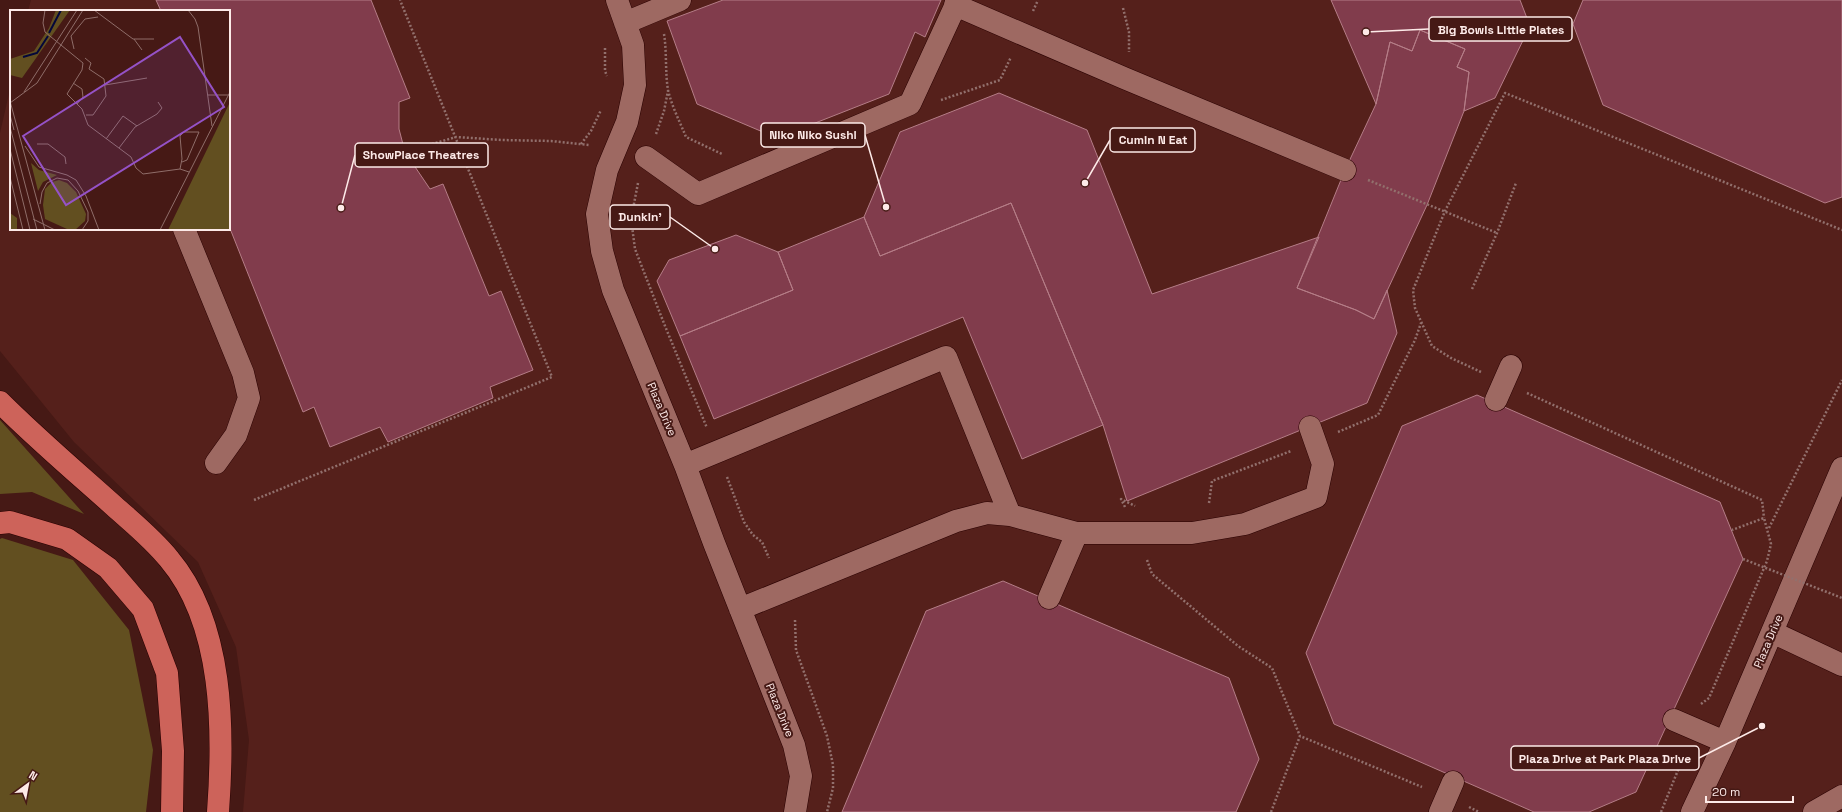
<svg xmlns="http://www.w3.org/2000/svg" width="1842" height="812" viewBox="0 0 1842 812" font-family="'Space Grotesk',sans-serif">
<style>
.built{fill:#55201b}
.green{fill:#624f20}
.building{fill:#813c4c;stroke:#b57d87}
.lines{fill:none;stroke-linecap:round;stroke-linejoin:round}
.minor-casing{stroke:#2a0101;stroke-width:23}
.major-casing{stroke:#2a0101;stroke-width:23}
.path{stroke:#92706d;stroke-width:2.5;stroke-dasharray:2 2;stroke-linecap:butt}
.minor{stroke:#9e6962;stroke-width:22}
.major{stroke:#cd635a;stroke-width:22}
.path-bridge{stroke:#92706d;stroke-width:2.5;stroke-dasharray:2 2;stroke-linecap:butt}
.labels{text-anchor:middle;stroke-width:4;stroke-linejoin:round;paint-order:stroke}
.street-label{font-size:11px;fill:#fdeae8;stroke:#461915}
.inset-river{fill:none;stroke:#03073a;stroke-width:2}
.inset-road{fill:none;stroke:#8f6d69;stroke-width:1}
.view{fill:#9552c7;fill-opacity:0.15;stroke:#9552c7;stroke-width:2}
.inset-edge{fill:none;stroke:#fdeae8;stroke-width:2}
.leader{fill:none;stroke:#fdeae8;stroke-width:1.5}
.callout-dot{fill:#fdeae8;stroke:#461915;stroke-width:1.5}
.callout{fill:#461915;stroke:#fdeae8;stroke-width:1.5}
.callout-label{font-size:12px;text-anchor:middle;font-weight:bold;fill:#fdeae8}
</style>
<rect width="100%" height="100%" fill="#461915"/>
<path class="built" d="M31,0h1811v812h-1599l6,-72 -13,-93 -38,-85 -124,-120 -74,-91v-218l11,-48v144h218v-218h-201z"/>
<path class="green" d="M0,420l84,94 -52,-22 -32,2z
M2,538l71,22 56,70 24,120 -7,62h-146v-273z"/>
<path class="building" d="M156,0h215l39,98 -11,4v27l6,23 25,37 13,-5 46,112 12,-5 32,79 -43,17 3,11 -105,44 -8,-15 -50,20 -16,-40 -11,5 -74,-186v-215h-68z
M723,0h218l-16,37 -10,-5 -26,62 -112,44 -80,-34 -30,-83z
M1331,0h189l10,26 -35,72 -31,13 5,-39 -12,-5 8,-18 -45,-19 -8,21 -22,-9 -14,62z
M1583,0h259v197l-17,6 -222,-98 -30,-81z
M1420,30l45,19 -8,18 12,5 -5,39 -37,94 -53,114 -18,-9 -59,-22 48,-118 31,-66 14,-62 22,9z
M999,93l88,37 65,164 167,-57 -22,51 59,22 18,9 13,-29 10,43 -30,70 -240,98 -24,-76 -92,-222 -131,53 -16,-39 36,-85z
M1011,203l92,222 -81,34 -59,-142 -249,102 -34,-83 113,-46 -15,-38 86,-35 16,39z
M736,235l42,17 15,38 -113,46 -23,-55 12,-21z
M1477,395l243,107 23,57 -107,233 -47,20h-55l-200,-88 -28,-71 96,-227z
M1003,581l226,97 30,81 -23,53h-394l84,-201z"/>
<g class="lines">
<defs>
<path id="minor" d="M617,0l16,45 2,40 -8,37 -20,48 -10,44 5,37 11,39 72,175 29,78 80,202 7,31 -6,36
M955,5l169,73 221,92
M625,23l55,-23
M646,157l52,37 212,-90 48,-104
M184,229l59,144 6,25 -13,37 -20,28
M1496,400l15,-34
M685,465l261,-108 64,158
M1049,598l28,-65
M740,609l216,-88 31,-8 23,2 67,18h115l53,-9 71,-27 7,-33 -13,-37
M1772,632l70,33
M1674,720l51,22
M1440,812l13,-30
M1692,812l33,-70 117,-274
M1814,812l28,-16"/>
<path id="major" d="M0,402c36,36 76,70 114,104 19,17 39,33 55,53 55,65 55,172 49,253
M0,523l10,-1 57,17 41,29 35,41 24,64 6,78 -1,61"/>
</defs>
<use href="#minor" class="minor-casing"/>
<use href="#major" class="major-casing"/>
<path class="path" d="M1123,8l6,24v20
M1033,11l5,-11
M664,34c3,19 1,38 4,56 4,17 12,32 18,47l36,17
M605,48v23l2,5
M941,100l59,-20 11,-23
M656,134l8,-23 4,-20
M581,144l10,-13 10,-21
M405,152l51,-15 46,3 49,1 38,4
M1368,180l129,53
M638,183l-7,36 4,30 30,77 42,102
M624,222l45,-17
M1472,289l25,-56 19,-50
M1481,372l-30,-14 -19,-12 -17,-38 -2,-18 32,-79 60,-118 337,137
M1527,393l235,107 2,18
M1338,432l40,-17 37,-75 6,-17
M727,477l17,45 9,13 9,7 7,16
M254,500l298,-123 -152,-377
M1209,503l3,-22 79,-30
M1125,507l-4,-8 14,7
M1769,528l73,-148
M1147,560l5,14 86,72 34,22 28,68
M795,620l1,30 31,86 6,29v23l-6,24
M1701,704l8,-6 58,-137 4,-17 -7,-26 -32,12
M1469,807l10,5
M1271,812l29,-76 122,51
M1661,812l24,-59"/>
<use href="#minor" class="minor"/>
<use href="#major" class="major"/>
<path class="path-bridge" d="M1743,559l99,39"/>
</g>
<g class="labels">
<g class="street-label">
<text transform="translate(662 409) rotate(67)" y="4">Plaza Drive</text>
<text transform="translate(1768 641) rotate(-67)" y="4">Plaza Drive</text>
<text transform="translate(780 710) rotate(68)" y="4">Plaza Drive</text>
</g>
</g>
<g transform="translate(10 10)">
<rect width="220" height="220" fill="#461915"/>
<path d="M46,0h14l-48,68 -12,-3v-16l24,-8 15,-23zM220,92v128h-62zM21,153l8,7 18,5 -14,7 -5,9zM49,170l8,3 9,9 10,22 -1,7 -10,9 -8,-1 -22,-10 -2,-14 2,-16 7,-7zM0,203l7,5v12h-7z" fill="#624f20"/>
<path class="inset-river" d="M39,23l12,-23M13,47l14,-4 11,-17"/>
<path class="inset-road" d="M35,0l-2,13 2,9 38,31 -1,7 -15,24 15,15 6,16 43,32 5,11 7,6 37,-5 9,3M84,0l39,29h21M178,0l7,9 3,8 14,99M124,29l8,11M64,39l-3,-13 14,-17 13,-2M75,48l6,5 -2,6 15,10 2,17 -13,19h-7M63,73l9,6 1,8 -6,7M95,75l42,-7M14,82l53,-82M198,85h21M0,91l35,129M0,93l27,-20 46,-73M0,105l4,15M0,117l27,103M96,129l17,-23 14,10M27,134h11l17,13 1,7M15,136l14,21 28,8 9,5 10,16 13,34M109,138l16,-21 22,-13 5,-6 -4,-6M0,139l20,81M170,159l2,-10 -2,-23 4,-4h15l-12,28 -5,2M0,167l13,53M30,194l2,-12 5,-9 10,-5 11,2 10,11 10,21v9l-6,9M23,209l22,11M150,220l70,-138"/>
<path class="view" d="M170,27l44,70 -158,98 -43,-69z"/>
<rect width="220" height="220" class="inset-edge"/>
</g>
<path class="leader" d="M1366 32L1429 29M886 207L865 135M1085 183L1110 140M341 208L355 155M715 249L670 217M1762 726L1699 758"/>
<g class="callout-dot">
<circle cx="1366" cy="32" r="4"/>
<circle cx="886" cy="207" r="4"/>
<circle cx="1085" cy="183" r="4"/>
<circle cx="341" cy="208" r="4"/>
<circle cx="715" cy="249" r="4"/>
<circle cx="1762" cy="726" r="4"/>
</g>
<g class="callout">
<rect x="1429" y="17" width="143" height="24" rx="4"/>
<rect x="761" y="123" width="104" height="24" rx="4"/>
<rect x="1110" y="128" width="85" height="24" rx="4"/>
<rect x="355" y="143" width="133" height="24" rx="4"/>
<rect x="610" y="205" width="60" height="24" rx="4"/>
<rect x="1511" y="746" width="188" height="24" rx="4"/>
</g>
<g class="callout-label">
<text x="1501" y="34">Big Bowls Little Plates</text>
<text x="813" y="139">Niko Niko Sushi</text>
<text x="1153" y="144">Cumin N Eat</text>
<text x="421" y="159">ShowPlace Theatres</text>
<text x="640" y="221">Dunkin'</text>
<text x="1605" y="763">Plaza Drive at Park Plaza Drive</text>
</g>
<g transform="translate(28 784) rotate(32)" stroke="#461915" stroke-width="3" paint-order="stroke">
<path d="M0-3L7 15L0 10L-7 15Z" fill="#fdeae8"/>
<text y="-6" font-size="11" font-weight="bold" text-anchor="middle" fill="#fdeae8">N</text>
</g>
<path d="M1706 796v6h87v-6" fill="none" stroke="#fdeae8" stroke-width="2"/>
<text x="1712" y="796" font-size="12" fill="#fdeae8" stroke="#461915" stroke-width="3" paint-order="stroke">20 m</text>
</svg>
